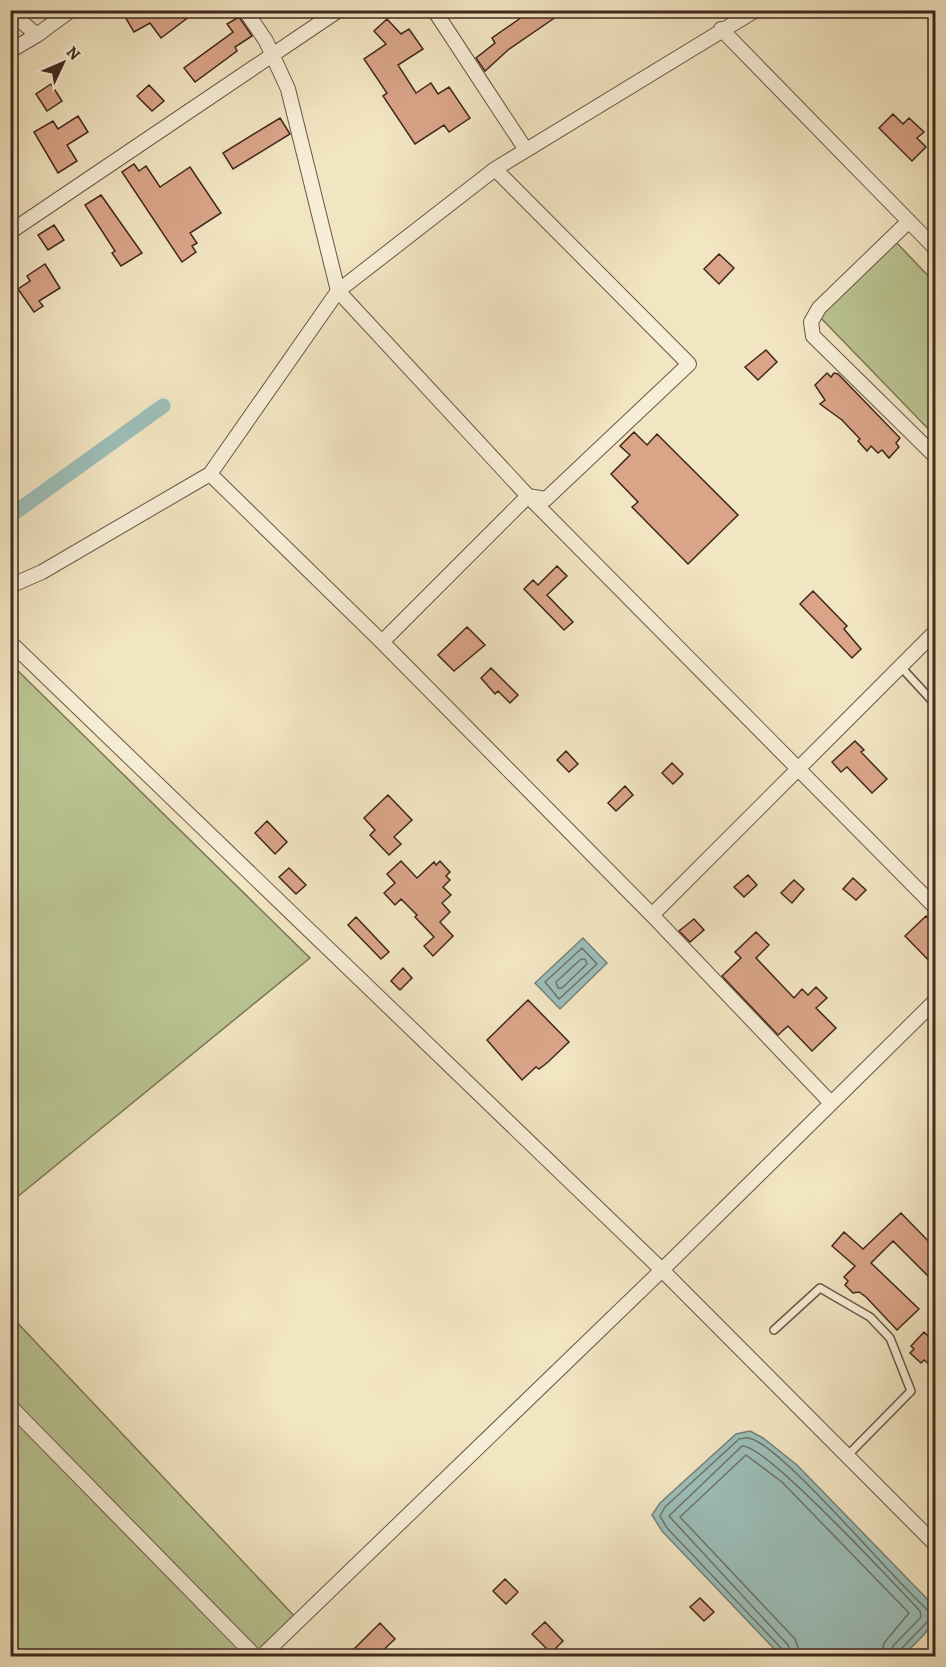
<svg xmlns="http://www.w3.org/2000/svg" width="946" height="1667" viewBox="0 0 946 1667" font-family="Alegreya,serif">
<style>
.green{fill:#bac593;stroke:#7d7658;stroke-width:1.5}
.water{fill:#9cbeb8;stroke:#77827a;stroke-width:1.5}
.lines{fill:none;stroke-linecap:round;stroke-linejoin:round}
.shore{stroke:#6e726a;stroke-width:1.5}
.canal{stroke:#9cbeb8;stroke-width:15}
.building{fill:#d9a488;stroke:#40271d;stroke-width:1.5}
.lane-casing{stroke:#6c5646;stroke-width:10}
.street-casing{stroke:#6c5646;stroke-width:16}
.lane{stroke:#f7eed7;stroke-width:7}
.street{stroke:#f7eed7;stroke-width:14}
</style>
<rect width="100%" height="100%" fill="#f2e5c2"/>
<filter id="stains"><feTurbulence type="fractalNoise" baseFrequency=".00333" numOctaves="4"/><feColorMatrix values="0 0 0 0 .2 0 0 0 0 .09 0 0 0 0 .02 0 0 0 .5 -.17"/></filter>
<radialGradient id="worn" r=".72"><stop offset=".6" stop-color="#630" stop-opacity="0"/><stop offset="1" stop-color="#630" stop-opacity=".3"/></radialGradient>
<path class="green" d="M896,242l39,41v153l-116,-120z
M11,664l299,294 -299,244h-1z
M10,1315l289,306 -36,35h-252z"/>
<path class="water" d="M583,938l24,25 -47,46 -25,-26z
M750,1431l13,7 34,27 134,138c10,23 -14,38 -29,53h-121l-119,-125 -10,-16 8,-12 76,-69z"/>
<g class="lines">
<path class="shore" d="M582,948l15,16 -38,35 -14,-17z
M581,959h4l2,5 -25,24h-4l-2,-6z
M784,1656l-1,-6 -116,-122 -7,-12 5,-9 74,-68c3,0 6,-2 9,-1 31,3 151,149 184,176l-1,4 -31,32 -2,6
M792,1656l-4,-11 -119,-129 73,-70c23,-3 155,141 178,165l1,6 -28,29 -3,10
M801,1656l-6,-17 -115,-122 66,-62 36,27 127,131 -25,30 -3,13"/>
<path class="canal" d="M10,516l153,-110"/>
</g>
<path class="building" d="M121,10h77l-37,28 -11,-15 -16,9z
M532,10h34l-58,40 -23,21 -9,-13 19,-15 -3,-5z
M239,17l13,19 -17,11 2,4 -42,31 -11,-14 49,-36 -6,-8z
M387,19l14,15 8,-5 14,20 -25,16 18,28 15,-10 7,11 11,-7 21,31 -21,14 -5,-7 -29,19 -32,-48 4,-3 -23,-34 22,-15 -12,-13z
M51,84l11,17 -15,10 -11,-17z
M149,85l15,16 -12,10 -15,-15z
M893,114l10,10 6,-6 15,14 -7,6 9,9 -14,14 -33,-33z
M78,116l10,16 -21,13 10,16 -19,12 -24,-41 19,-11 5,8z
M280,118l10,16 -57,35 -10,-16z
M134,164l5,7 7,-5 14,21 30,-20 31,46 -31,20 7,10 -5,3 4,6 -14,10 -60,-90z
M101,195l41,58 -21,13 -9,-13 3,-2 -30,-46z
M54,225l10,15 -16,10 -10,-15z
M719,254l15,14 -15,16 -15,-15z
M45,264l15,24 -21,13 4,5 -9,6 -16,-23 12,-8 -3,-5z
M766,350l11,12 -19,18 -13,-13z
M827,373l4,4 3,-4 4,1 62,64 -4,5 3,4 -10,11 -7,-8 -4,3 -7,-7 -4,5 -9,-10 2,-2 -18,-19 -22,-16 5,-4 -10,-15z
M634,432l13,13 10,-11 81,81 -50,49 -56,-57 6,-5 -27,-28 19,-19 -10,-9z
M557,566l10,10 -20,19 26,27 -9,8 -40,-41 9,-9 5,5z
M813,591l34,35 -3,3 17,20 -9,9 -52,-54z
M467,627l18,18 -31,26 -16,-16z
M491,668l27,27 -8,8 -12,-12 -3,3 -14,-16z
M855,741l9,9 -3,2 26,27 -15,14 -25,-26 -6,5 -9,-10z
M566,751l12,13 -9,8 -12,-12z
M672,763l11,11 -10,10 -11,-11z
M625,786l8,9 -17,16 -8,-8z
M388,795l24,25 -18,17 7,7 -12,11 -19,-20 5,-5 -11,-12z
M267,821l20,21 -12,12 -20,-21z
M401,861l16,17 17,-16 2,3 4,-4 10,11 -4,4 4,4 -7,7 8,8 -9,8 8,9 -10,10 13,14 -20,20 -9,-10 10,-9 -19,-20 2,-2 -16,-16 -6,6 -11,-12 11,-10 -8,-9z
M289,868l17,17 -10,9 -17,-17z
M748,875l9,10 -13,12 -10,-10z
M853,878l13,12 -10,10 -13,-11z
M794,880l10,9 -12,14 -11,-10z
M926,916l10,10v42l-31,-32z
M356,917l33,35 -8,7 -33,-34z
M694,919l10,11 -14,12 -11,-11z
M756,932l13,13 -13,13 38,40 8,-9 6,6 8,-8 11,11 -11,10 20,20 -24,23 -24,-25 -10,9 -56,-59 19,-18 -6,-6z
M403,968l9,10 -12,12 -9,-9z
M528,1000l41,42 -21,20 -9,7 -3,-2 -14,13 -35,-40z
M901,1213l35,36v35l-43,-43 -22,22 48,46 -22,21 -31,-33 -7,-5 -6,1 -8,-8 3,-4 -4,-4 11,-11 -23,-20 12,-14 19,17z
M924,1332l12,12v15l-6,6 -6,-5 -3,3 -11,-10 4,-4 -3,-3z
M505,1579l13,13 -12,12 -13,-13z
M700,1598l14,14 -10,9 -14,-14z
M545,1622l18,19 -12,12 -19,-19z
M380,1623l15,16 -18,17h-16l-7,-7z"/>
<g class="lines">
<defs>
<path id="lane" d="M900,666l36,39
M774,1330l46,-42 50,29 20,21 21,53 -64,65"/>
<path id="street" d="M245,10l21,31 22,48 50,202 190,205 18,3 143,-135 -194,-195
M434,10l92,140
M10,12l27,23 34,-25
M721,29l215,220
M10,51l27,-16
M909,221l-90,87 -8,14 2,14 123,121
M10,232l329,-222
M210,474l172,168
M10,586l32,-14 168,-98 128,-183 157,-122 261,-159
M10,642l652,628 274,-270
M652,915l-270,-273 146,-146 408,412
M830,1102l-178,-187 284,-284
M10,1406l245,250
M262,1656l400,-386 274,275"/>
</defs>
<use href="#lane" class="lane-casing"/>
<use href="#street" class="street-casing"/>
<use href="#lane" class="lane"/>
<use href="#street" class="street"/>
</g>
<rect width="946" height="1667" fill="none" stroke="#f2e5c2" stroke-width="36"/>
<rect x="12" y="12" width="922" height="1643" fill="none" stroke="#40271d" stroke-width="3"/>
<rect x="18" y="18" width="910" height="1631" fill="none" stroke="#40271d" stroke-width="1.5"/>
<g transform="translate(63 63) rotate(46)" stroke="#f7eed7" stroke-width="4.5" paint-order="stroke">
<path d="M0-4.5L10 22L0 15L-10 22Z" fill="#40271d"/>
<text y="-9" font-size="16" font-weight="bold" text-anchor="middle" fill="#40271d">N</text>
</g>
<rect width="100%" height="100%" filter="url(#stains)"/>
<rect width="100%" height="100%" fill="url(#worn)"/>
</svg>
